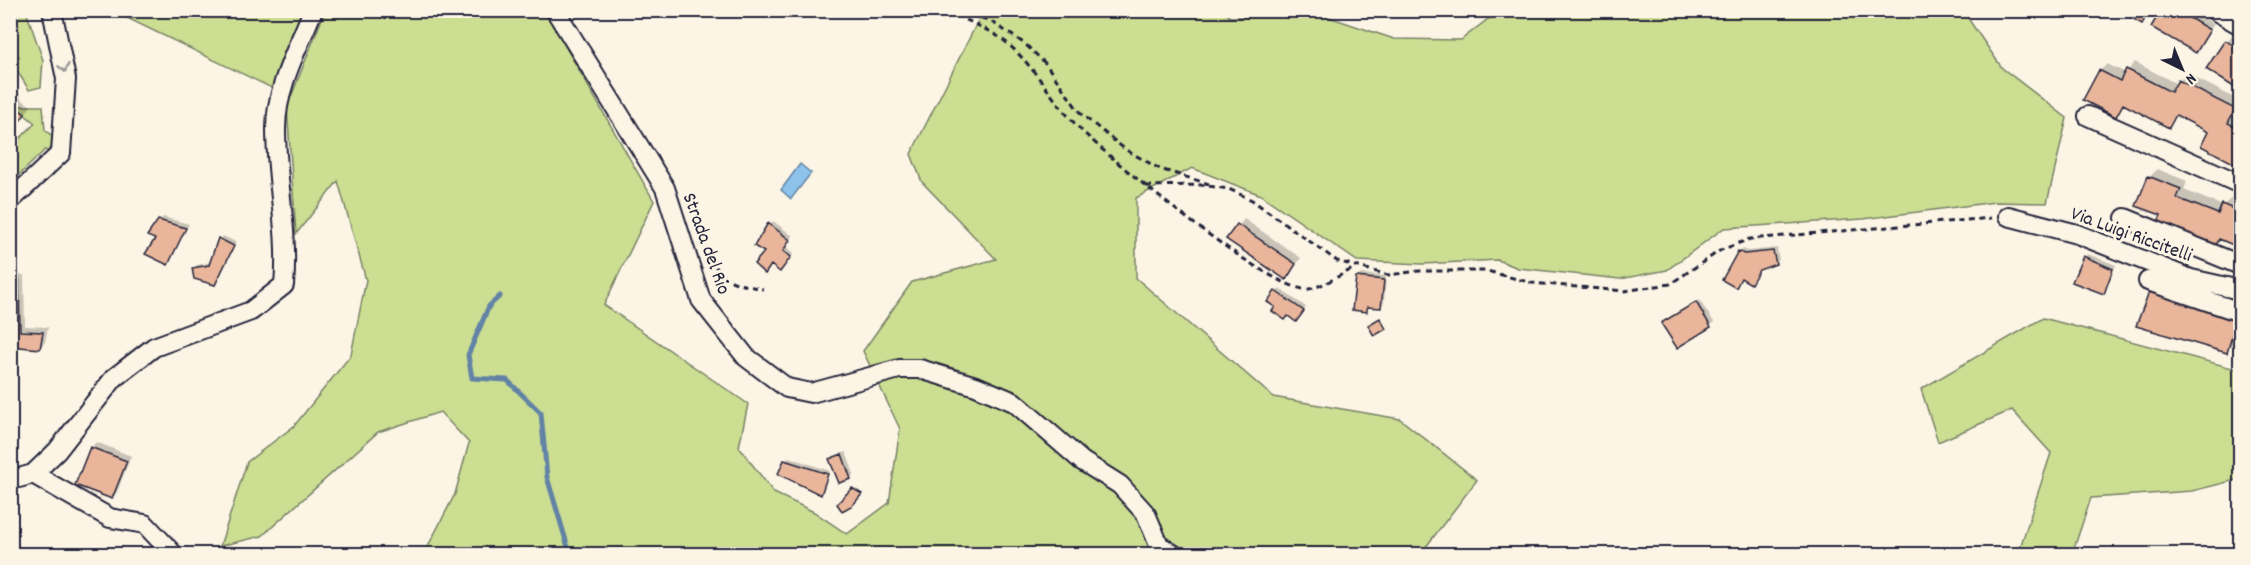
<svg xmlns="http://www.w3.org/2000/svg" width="2251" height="565" viewBox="0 0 2251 565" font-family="Dekko,sans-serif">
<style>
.green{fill:#ccde92;stroke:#778066;stroke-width:1.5}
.water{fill:#8dc3eb;stroke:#6283a5;stroke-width:1.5}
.shadow{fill:#0003}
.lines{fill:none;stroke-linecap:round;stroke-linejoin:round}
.stream{stroke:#6283a5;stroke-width:5}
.building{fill:#e9b69b;stroke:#22223b;stroke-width:1.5}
.minor-casing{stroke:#22223b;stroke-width:22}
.path{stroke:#22223b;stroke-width:3;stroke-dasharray:6 4.5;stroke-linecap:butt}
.minor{stroke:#fcf5e5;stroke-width:18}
.oneway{stroke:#9a9698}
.labels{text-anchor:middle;stroke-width:6;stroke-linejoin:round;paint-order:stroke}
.street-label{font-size:20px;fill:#22223b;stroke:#fcf5e5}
</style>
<rect width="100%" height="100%" fill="#fcf5e5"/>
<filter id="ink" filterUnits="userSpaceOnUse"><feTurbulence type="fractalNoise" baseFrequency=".0167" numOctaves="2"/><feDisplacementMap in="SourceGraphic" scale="12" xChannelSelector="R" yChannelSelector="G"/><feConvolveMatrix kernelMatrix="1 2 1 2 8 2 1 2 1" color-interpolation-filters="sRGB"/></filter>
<g filter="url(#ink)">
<path class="green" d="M1222,10l8,7 93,-2 71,24 67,1 27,-21 30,-8 390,-1 19,6 16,-5h20l39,57 65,50 -20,85 -52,-1 -132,17 -139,9 -57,42 -47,9 -102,-11 -20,-8 -75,4 -66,-3 -96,-66 -69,-27 -56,30v80l137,119 127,22 77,61 -52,68 -19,6h-982l31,-60 14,-51 -29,-31 -62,20 -116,104 -42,10 27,-84 47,-36 57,-71 15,-75 -28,-99 -42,53 -9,-127 38,-96h220l109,190 -50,104 144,99 -9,43 35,46 40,19 33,22 42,-31 11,-74 -37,-78 49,-69 84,-23 -74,-77 -11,-28 72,-143z
M10,11h16l17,49 -2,27 -12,3 -18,-29z
M123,11h190l-33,81 -155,-75z
M14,106h29l2,24 12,10 -3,13 -9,-3 -31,30 -3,-3v-29l24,-25z
M2043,318l197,52v109l-48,12 -101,7 -19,56h-54l33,-101 -39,-43 -74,32 -17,-53z"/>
<path class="water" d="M800,164l11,9 -20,26 -10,-9z"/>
<path class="shadow" d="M2163,10h28l23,14 -18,27z
M2231,36l9,5v48l-32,-20z
M10,48l11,8 -9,13 9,30 10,7 -21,29z
M2135,62l42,22 9,-11 54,28 -6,14 6,4v37l-6,6 -24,-31 -32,-17 -10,12 -43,-22 -9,11 -16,-44 7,-7 19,9z
M2157,169l30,12 -3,9 39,16 8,-8 9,4v52l-2,-1 2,-7 -19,-8 -6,7 -52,-31 -25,-9 12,-28z
M163,217l26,7 -21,39 -10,-24 1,-18z
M1244,219l57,39 -15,20 -57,-39z
M773,221l20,15 -7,11 8,6 -11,14 -11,-3 -3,4 -3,-17 4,-27z
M223,236l13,6 -22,41 -21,-14 4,-4 14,-3z
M1777,248l2,12 -4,3 -33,14 -6,9 4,-34 3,-3 5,2z
M2088,254l28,11 -12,28 -20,-36z
M1361,274l25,2 -2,27 -4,4h-10l-4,3 -8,-33z
M10,275h14l1,51 23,1 -3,15 -5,6 -30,-4z
M1280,289l26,18 -7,10 -23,-25z
M1699,300l15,22 -4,4 -43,-6z
M2240,316l-8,29 -6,6 -88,-26z
M96,442l35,14 -14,36 -6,6 -20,-50z
M846,452l8,22 -4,4 -19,-19z
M789,457l41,14 -10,23 -35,-33z
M10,497l9,6 -9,12z"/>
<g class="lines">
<path class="stream" d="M500,296l-11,10 -21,49 4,23 35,2 34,33 6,64 23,77"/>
</g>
<path class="building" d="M2118,10h32l-8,14z
M2161,10h15l34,20 -14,23 -45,-26z
M2225,40l15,10v41l-34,-22z
M2126,69l45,23 7,-12 57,29 -7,14 12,6v24l-5,11 -34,-18 7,-14 -32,-17 -7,13 -46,-24 -7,13 -33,-17 16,-30 21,11z
M10,94l4,12 11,8 -15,21z
M2148,176l33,13 -4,9 41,16 4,-10 18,8v44l-4,-2 2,-7 -19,-8 -3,7 -59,-22 4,-9 -25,-9z
M158,220l28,8 -18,37 -23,-11 10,-15 -8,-3z
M768,223l22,17 -7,11 8,6 -11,15 -9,-7 -6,9 -11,-10 10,-12 -10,-6z
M1237,224l59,40 -10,16 -60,-41z
M218,238l16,8 -19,39 -21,-6 -2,-11 17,-3z
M1738,251l6,3 29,-3 3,13 -17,6 -8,14 -10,-6 -5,10 -14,-8z
M2083,256l30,13 -9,25 -32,-12z
M1356,277l28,3 -3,28 -14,-1v5l-15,-2z
M10,280h9l1,51 23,1 -3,17 -30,-3z
M2150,289l87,30 -10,34 -91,-27z
M1275,291l29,20 -8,11 -8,-6 -3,4 -13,-9 3,-4 -8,-5z
M1696,302l15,25 -34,21 -16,-25z
M1380,318l6,11 -12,7 -6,-11z
M90,447l37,14 -15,38 -37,-14z
M842,454l9,25 -12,4 -10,-24z
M784,460l44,14 -7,21 -43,-21z
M852,488l10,6 -9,11 -11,6 -5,-7z"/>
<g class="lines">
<defs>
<path id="minor" d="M555,10l110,178 36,112 45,57 41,31 24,5 88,-24h21l56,17 38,16 68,59 38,24 26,29 13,31 14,9
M2214,10l26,15
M2088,116l152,68
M10,201l51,-48 5,-74 -14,-69
M2008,216l69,18 114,45 49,11
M2125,218l115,47
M2148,281l92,31
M33,474l77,44 35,6 28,30
M10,476l9,2 14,-4 24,-23 57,-73 40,-31 97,-36 33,-26c5,-53 -8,-104 -8,-156 0,-42 22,-81 37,-119"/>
</defs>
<use href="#minor" class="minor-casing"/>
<path class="path" d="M947,10c19,11 43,19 60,33 29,25 46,59 73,86 30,30 194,166 229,160 15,-3 32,-15 46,-21
M951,11l38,9 36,24 20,19 36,51 45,36 34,19 49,15
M1146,186l55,-1 28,4 23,11 85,61 51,14 31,-4h68l45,12 92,8 46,-7 51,-34 29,-11 241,-21
M704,249c20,32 22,33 59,40"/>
<use href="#minor" class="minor"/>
</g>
<defs><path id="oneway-chevron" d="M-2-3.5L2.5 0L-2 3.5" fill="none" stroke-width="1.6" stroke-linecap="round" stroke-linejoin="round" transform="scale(1.5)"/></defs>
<use class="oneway" href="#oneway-chevron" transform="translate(64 68) rotate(78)"/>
</g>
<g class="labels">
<g class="street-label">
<text transform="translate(2132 233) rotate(20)" y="7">Via Luigi Riccitelli</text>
<text transform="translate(708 243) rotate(70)" y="7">Strada del Rio</text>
</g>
</g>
<rect width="2251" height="565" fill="none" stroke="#fcf5e5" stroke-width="36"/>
<rect x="18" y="18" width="2215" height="529" fill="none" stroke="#22223b" stroke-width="2" filter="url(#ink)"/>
<g transform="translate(2182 69) rotate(137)" stroke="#fcf5e5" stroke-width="4.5" paint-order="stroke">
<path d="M0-4.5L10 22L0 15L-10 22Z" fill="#22223b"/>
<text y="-9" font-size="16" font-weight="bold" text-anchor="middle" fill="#22223b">N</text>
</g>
</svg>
